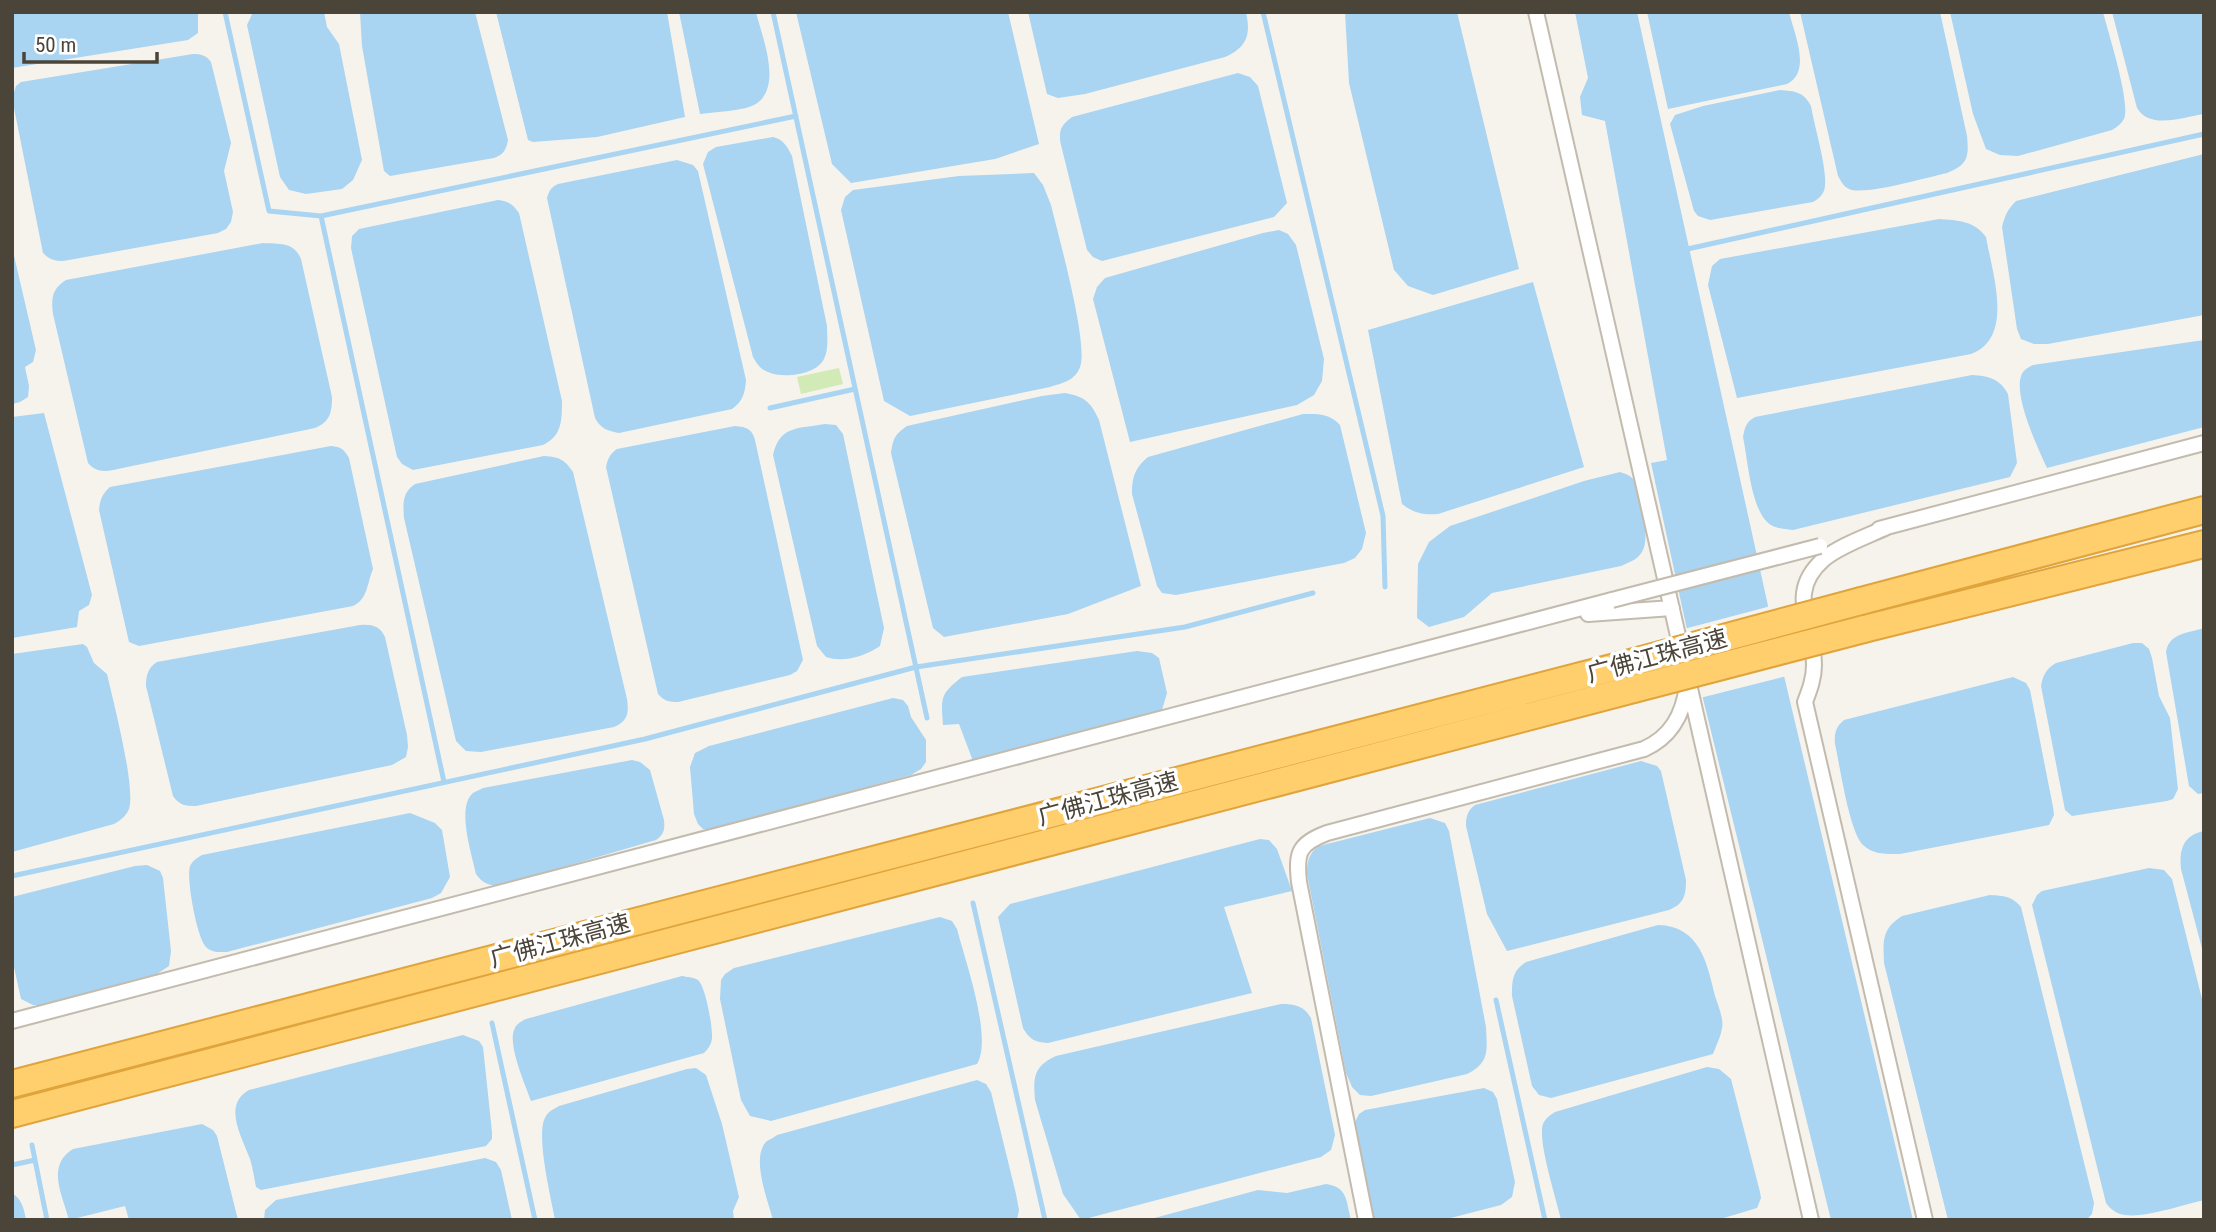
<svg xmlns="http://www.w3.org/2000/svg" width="2216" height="1232" viewBox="0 0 2216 1232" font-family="'Roboto Condensed','Noto Sans SC',sans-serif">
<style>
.green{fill:#d2eab5}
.water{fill:#a9d4f2}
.pier{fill:#f6f3ec}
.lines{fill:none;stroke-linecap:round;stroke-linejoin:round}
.stream{stroke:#a9d4f2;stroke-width:5}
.minor-casing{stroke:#c2bbae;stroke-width:18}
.motorway-casing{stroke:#e0a43c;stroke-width:30}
.minor{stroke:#fff;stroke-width:14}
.motorway{stroke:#ffcf6e;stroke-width:26}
.minor-bridge-casing{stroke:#c2bbae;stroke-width:18;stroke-linecap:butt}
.motorway-bridge-casing{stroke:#e0a43c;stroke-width:30;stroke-linecap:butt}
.minor-bridge{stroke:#fff;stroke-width:14}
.motorway-bridge{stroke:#ffcf6e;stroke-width:26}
.labels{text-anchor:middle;stroke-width:7;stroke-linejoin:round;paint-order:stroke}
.street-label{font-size:24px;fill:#4b4439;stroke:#fff}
</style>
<rect width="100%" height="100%" fill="#f6f3ec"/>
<path class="green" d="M839,368l4,16 -42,10 -4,-17z"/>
<path class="water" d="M12,12h186v21l-10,7 -176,28z
M253,12h71l3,15 12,17 23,116 -9,20 -11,9 -36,5 -17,-4 -9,-13 -33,-152z
M360,12h115l33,128c-2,10 -4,14 -14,18l-104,18 -6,-5 -22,-125z
M496,12h171l18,105 -88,20 -64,5 -5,-2z
M679,12h77c6,25 28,77 -2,93 -12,6 -39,7 -54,9z
M796,12h212l31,132 -44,15 -144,24 -19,-19z
M1028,12h218c5,23 1,35 -21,45l-140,37 -27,4 -11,-4z
M1345,12h112l62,257 -86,26 -25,-9 -14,-16 -45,-187z
M1575,12h62l139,630 137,578h-82l-137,-558 -43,-199 16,-3 -62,-339 -23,-6 -2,-18 8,-19z
M1647,12h142c5,21 23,60 -2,72l-119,25z
M1800,12h140l27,124c2,21 1,29 -20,37 -19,4 -83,23 -98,16 -6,-3 -8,-8 -11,-13z
M1950,12h153c5,20 28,91 21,107 -3,5 -7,8 -12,11l-94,26 -18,-1 -14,-6 -13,-35z
M2112,12h92v102c-21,3 -54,16 -67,-6z
M193,54c8,0 13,1 18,8l20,81 -7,28 9,41 -2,10 -5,7 -8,4 -149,27c-11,2 -18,1 -26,-7l-31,-155 4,-12 5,-4z
M1238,73l12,4 8,9 29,117 -13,14 -172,44 -9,-4 -6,-7 -26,-105c-3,-14 0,-20 11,-28z
M1780,90c15,1 24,2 31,16 3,19 16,61 14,79 0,8 -5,13 -12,17l-103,18 -12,-4 -4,-5 -24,-87 5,-9 28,-9z
M773,137c11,3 14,9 19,19l35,170c0,10 2,23 -3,33 -8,16 -41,20 -56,13 -8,-3 -11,-8 -15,-15l-50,-193 5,-12 8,-5z
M2204,154v161l-156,29h-14l-13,-5 -4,-10 -15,-102c3,-12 6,-18 14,-26z
M677,160l16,5 5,6 48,209c-1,13 -3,21 -14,29l-113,24c-11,-2 -18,-4 -24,-15l-48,-220c2,-7 4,-11 11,-14z
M1034,173l9,12 8,20c7,29 38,140 29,162 -5,14 -18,16 -30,20l-140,29 -26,-15 -43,-191 4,-13 8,-7 106,-14z
M498,200c10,1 15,4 21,13l43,188c0,19 0,35 -19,44l-130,25 -11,-6 -5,-7 -46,-209 1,-12 7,-7z
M1939,219c18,1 36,2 47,18 6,35 29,101 -15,117l-234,44 -29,-113 4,-19 8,-7z
M1279,230l9,4 8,11 28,114 -2,22 -8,14 -17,10 -167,37 -37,-143 4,-12 8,-9 158,-45z
M263,243c17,1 31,-1 38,16l31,138c0,15 -2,25 -17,31l-202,42c-11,2 -18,1 -25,-7l-35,-149c-2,-16 -1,-25 13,-34z
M12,247l24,103 -3,12 -8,5 4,19 -1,11 -8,5 -8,2z
M1533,282l51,185 -146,47c-16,1 -24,-1 -36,-10l-34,-174z
M2204,340v87l-157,41c-9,-20 -33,-70 -26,-92 2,-6 6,-8 12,-11z
M1972,375c17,1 28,4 36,19l9,69 -7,14 -217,53c-8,-1 -15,-1 -22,-5 -20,-12 -23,-65 -28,-88 2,-10 3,-15 12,-20z
M1065,393c20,4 25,8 34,27l42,166 -73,28 -124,23 -11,-9 -42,-175c2,-14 4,-19 16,-27l135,-30z
M44,413l48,182 -3,10 -10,6 -2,16 -65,11v-221z
M1303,414c15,0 26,-1 37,11l26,108 -4,16 -7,9 -11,5 -168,32 -14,-2 -5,-7 -25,-92c0,-17 3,-26 16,-37z
M825,424l11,1 7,9 41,194 -4,18c-15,10 -36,17 -54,11l-9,-11 -44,-191c7,-30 25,-26 52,-31z
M735,426c12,1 17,3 20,14l48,220 -6,11 -7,4 -112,27c-9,0 -14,-1 -20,-8l-52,-227c2,-9 4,-13 11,-18z
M331,446c10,1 13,3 18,12l24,111c-6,14 -5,30 -20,37l-214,40 -10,-4 -30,-132c1,-10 3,-16 11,-23z
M544,456c16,1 21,4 29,16l54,227c2,14 1,22 -13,28l-133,25 -15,-1 -10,-10 -52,-223c-1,-15 -2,-25 11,-34z
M1620,472c6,2 10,3 14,8 7,12 16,57 9,70 -4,9 -13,12 -22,16l-129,27 -28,24 -35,10 -12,-9 1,-54 11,-22 21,-16 134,-45z
M360,625c12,-1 20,1 25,12l22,98 1,12 -2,10 -14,8 -196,41c-11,0 -17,-1 -23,-10l-27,-110c0,-11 2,-18 11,-24z
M2204,628v165l-6,1 -9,-8 -23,-134c3,-19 22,-19 38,-24z
M2133,643h9l7,6 3,9 7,38 11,22 8,71 -5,10 -6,2 -95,15 -7,-6 -24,-124c2,-11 5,-17 15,-23z
M83,644l4,3 7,16 13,11c6,26 29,114 22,135 -3,7 -8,11 -15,15l-102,28v-198z
M1137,651l15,2 7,5 8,35 -5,17 -7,5 -182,46 -14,-37 -16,1c-2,-27 -3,-31 19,-48z
M2013,677l13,6 4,7 23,117 1,8 -5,10 -149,29c-14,0 -26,1 -37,-9 -14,-14 -23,-79 -28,-101 -1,-11 1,-17 9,-24z
M893,698l10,2 5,6 3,11 15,23v22l-5,7 -10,6 -198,54h-10l-5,-5 -4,-10 -4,-47 5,-14 14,-7z
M632,760l8,2 10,8 14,50c1,9 0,15 -8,20l-157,46c-11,-1 -17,-3 -23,-12 -4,-19 -20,-67 -3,-81 3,-2 7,-3 10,-5z
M1641,761l16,5 4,5 25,109c0,15 -2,24 -17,30l-162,41 -20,-37 -21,-88c0,-9 1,-15 9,-21z
M410,813l25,10 7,7 8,47 -9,16 -9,5 -205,54c-7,0 -15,1 -21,-5 -9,-9 -20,-68 -16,-81 3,-6 7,-8 12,-11z
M1430,818l15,5 4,8 37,196c1,23 4,36 -19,47l-96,22 -11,-1 -8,-8 -6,-14 -39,-199c0,-13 2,-21 12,-28z
M2204,831v125l-23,-87c-2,-19 2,-34 23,-38z
M1260,839l9,1 8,9 15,42 -68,16 28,86 -204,50c-13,-1 -18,-3 -25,-15l-25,-111 12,-13z
M147,865l13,6 3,7 8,73 -2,15 -12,8 -116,31h-8l-12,-6 -9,-41v-61l123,-31z
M2149,868l15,2 8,9 32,128v193c-21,5 -60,18 -79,15 -8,-1 -14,-5 -19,-12l-74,-298 5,-10 5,-4z
M1990,895c14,1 22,1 31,12l73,296 -2,11 -6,6h-138l-64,-257c-1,-23 -2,-34 18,-47z
M940,917l12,4 5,8c8,31 36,109 20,135l-206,57 -21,-5 -9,-16 -21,-101 1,-19 4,-6 9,-6z
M1658,925c42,1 49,38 57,71 3,9 9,23 7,32 -1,8 -6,18 -9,26l-162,44 -12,-3 -7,-9 -20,-90c0,-15 0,-25 14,-34z
M682,976c5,1 11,1 16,4 8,7 15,49 14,59 -1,6 -4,10 -8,14l-173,48c-6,-17 -23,-55 -17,-71 2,-6 6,-8 12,-11z
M1281,1004c14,0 23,2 30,14l24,117 -4,15 -10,7 -240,63 -18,-26 -28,-94c-2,-23 -1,-34 21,-44z
M463,1035l16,6 4,6 9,85v7l-6,7 -225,44 -5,-3c-2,-9 -3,-19 -6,-28 -8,-22 -28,-54 -1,-69z
M1707,1067l12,2 12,10 29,113 1,6 -4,10 -40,12h-156c-4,-19 -24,-80 -18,-96 2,-5 7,-9 12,-12z
M696,1068l10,7 16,49 17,73 -6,14 1,9h-179c-4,-22 -18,-79 -11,-100 3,-8 8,-10 15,-14l128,-37z
M977,1080l9,4 5,8 25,102 3,16 -2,10h-244c-5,-19 -23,-64 -6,-79 0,0 10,-5 10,-6z
M1484,1088l9,4 4,7 18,83 -3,15 -11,8 -58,15h-69l-3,-5 -18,-89 6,-12 6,-4z
M202,1124l11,6 4,6 21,84h-109l-4,-14 -56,14c-7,-26 -23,-54 4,-71z
M485,1158l11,4 5,8 11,50h-248l1,-10 11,-10z
M1326,1184c22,3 20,17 25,36h-204l111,-30 29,3z
M12,1193c10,6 12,16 14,27h-14z"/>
<path class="pier" d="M1771,606l16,70 -87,22 -16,-69z"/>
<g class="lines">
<path class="stream" d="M225,12l44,199 52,5 475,-100
M773,12l154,706
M1263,12l120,504 2,71
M321,216l123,566
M1683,250l521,-116
M770,408l85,-19
M12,876l633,-137 271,-72 269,-40 128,-34
M973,903l72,317
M1496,1000l49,220
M492,1023l43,197
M32,1145l15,75
M12,1165l23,-5"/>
<defs>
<path id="minor" d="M1536,12l275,1208
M1887,527c-19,9 -48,19 -63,32 -39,34 -10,65 -10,106 0,13 -4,24 -9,37l120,518
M1879,529l325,-86
M1588,614l84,-6
M12,1021l1600,-421
M1366,1220l-67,-338c-3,-29 -1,-38 28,-49l317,-84c27,-12 39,-34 43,-63"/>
<path id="motorway" d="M1861,601l343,-91
M1864,629l340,-85
M12,1084l1611,-419
M12,1114l1622,-425"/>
</defs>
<use href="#minor" class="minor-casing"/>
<use href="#motorway" class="motorway-casing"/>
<use href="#minor" class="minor"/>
<use href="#motorway" class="motorway"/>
<defs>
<path id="minor-bridge" d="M1612,600l208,-54"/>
<path id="motorway-bridge" d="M1623,665l238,-64
M1634,689l230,-60"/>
</defs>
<use href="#minor-bridge" class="minor-bridge-casing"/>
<use href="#motorway-bridge" class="motorway-bridge-casing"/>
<use href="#minor-bridge" class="minor-bridge"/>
<use href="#motorway-bridge" class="motorway-bridge"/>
</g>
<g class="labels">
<g class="street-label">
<text transform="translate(1657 656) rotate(-15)" y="8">广佛江珠高速</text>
<text transform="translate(1108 799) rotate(-15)" y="8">广佛江珠高速</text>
<text transform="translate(560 941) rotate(-15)" y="8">广佛江珠高速</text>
</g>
</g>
<rect width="2216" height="1232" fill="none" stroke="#4b4439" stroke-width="28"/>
<path d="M24 52v10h133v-10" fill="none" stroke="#4b4439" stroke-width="3.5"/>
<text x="35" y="52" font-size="21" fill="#4b4439" stroke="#ffffff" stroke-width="5" paint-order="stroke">50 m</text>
</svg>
